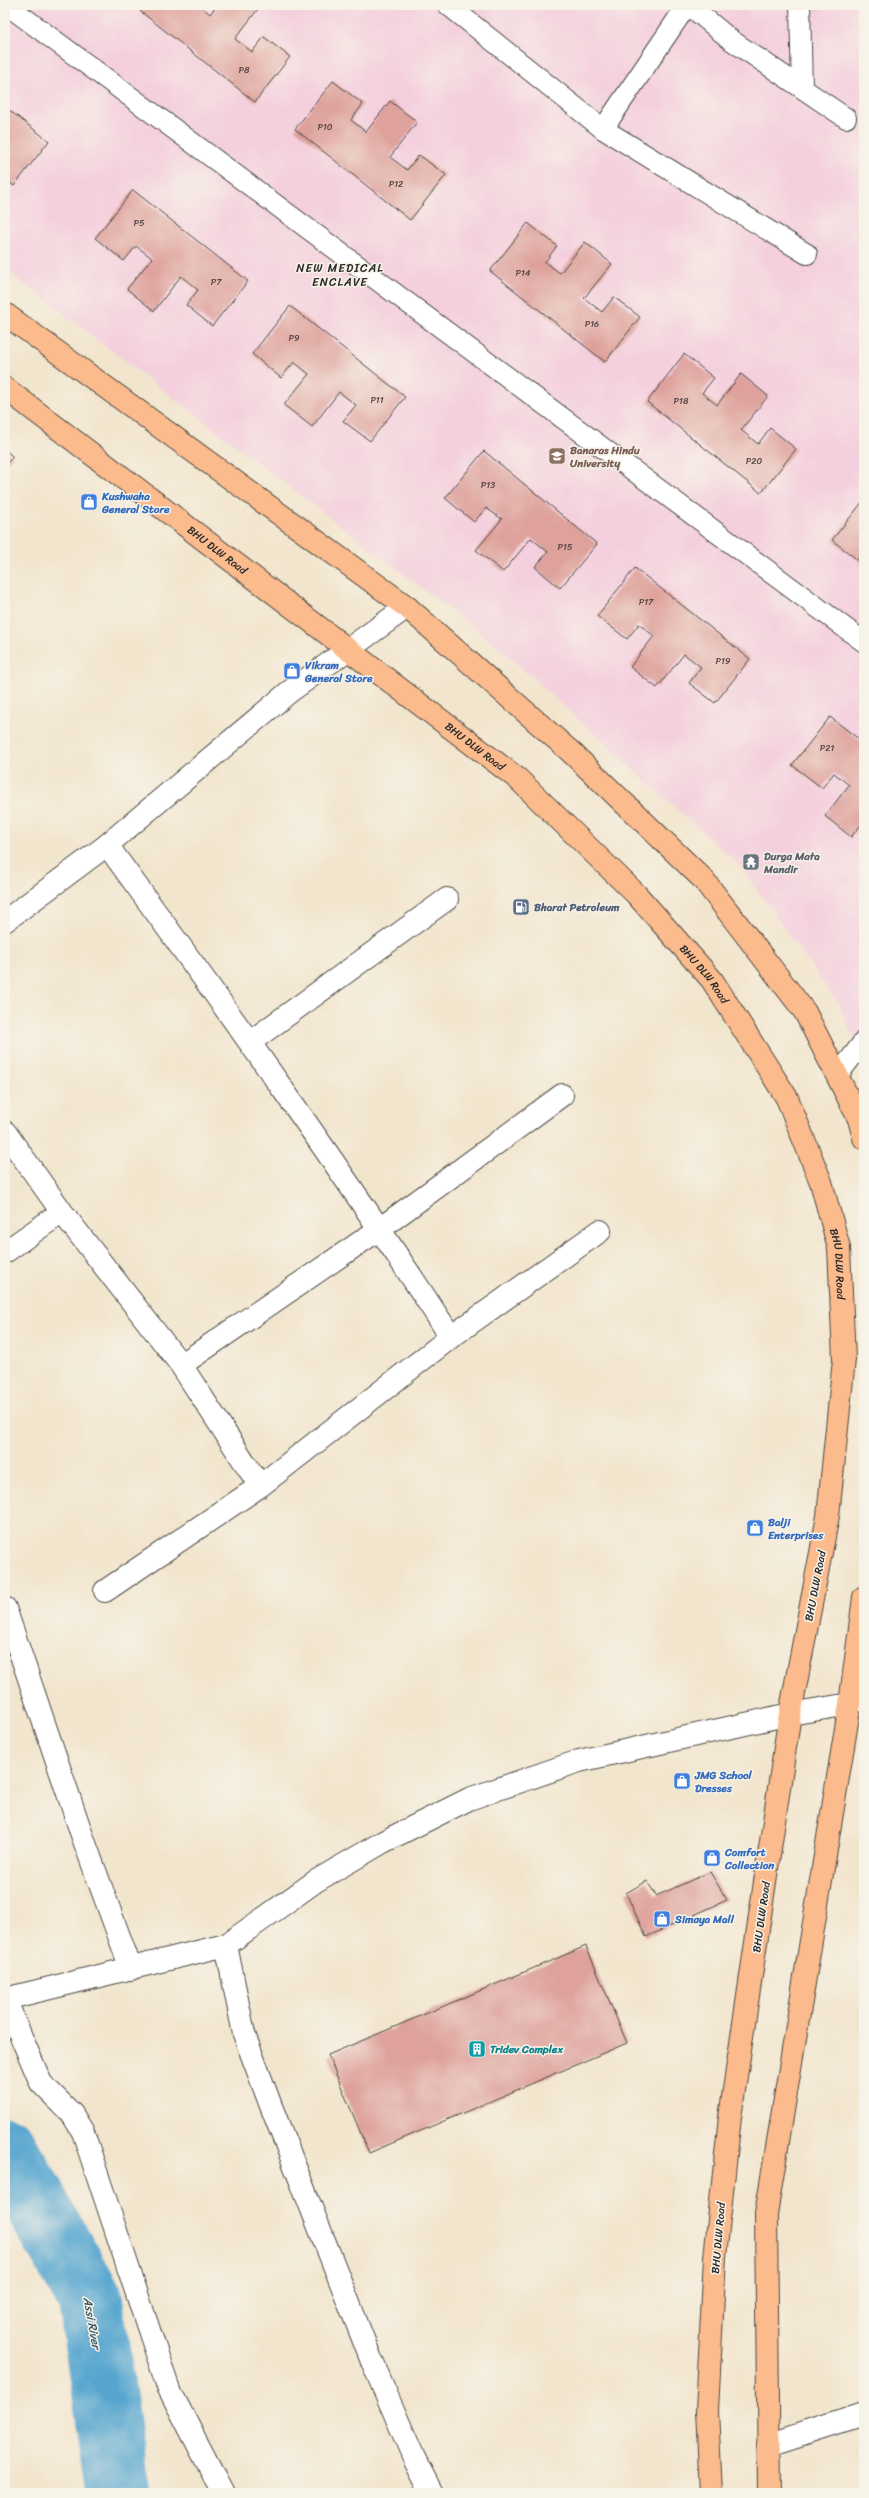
<svg xmlns="http://www.w3.org/2000/svg" width="869" height="2498" viewBox="0 0 869 2498" font-family="Sriracha,sans-serif">
<style>
.built{fill:#f4cfdd}
.lines{fill:none;stroke-linecap:round;stroke-linejoin:round}
.river{stroke:#54a5cf;stroke-width:65}
.building{fill:#dea19b}
.service-casing{stroke:#494743;stroke-width:22}
.minor-casing{stroke:#494743;stroke-width:24}
.tertiary-casing{stroke:#494743;stroke-width:24}
.primary-casing{stroke:#494743;stroke-width:24}
.service{stroke:#fff;stroke-width:20}
.minor{stroke:#fff;stroke-width:22}
.tertiary{stroke:#fff;stroke-width:22}
.primary{stroke:#fbbb8c;stroke-width:22}
.labels{text-anchor:middle;stroke-width:3;stroke-linejoin:round;paint-order:stroke}
.number-label{font-size:9px;fill:#584847}
.education-label{font-size:11px;font-weight:bold;fill:#785e54;stroke:#f7f3e8;text-anchor:start}
.shop-label{font-size:11px;font-weight:bold;fill:#366cbe;stroke:#f7f3e8;text-anchor:start}
.street-label{font-size:11px;fill:#2b2b2b;stroke:#f7f3e8}
.worship-label{font-size:11px;font-weight:bold;fill:#5b616d;stroke:#f7f3e8;text-anchor:start}
.service-label{font-size:11px;font-weight:bold;fill:#4e5e75;stroke:#f7f3e8;text-anchor:start}
.culture-label{font-size:11px;font-weight:bold;fill:#0d838f;stroke:#f7f3e8;text-anchor:start}
.neighbourhood-label{font-size:12px;letter-spacing:1px;fill:#2b2b2b;stroke:#f7f3e8}
.water-label{font-size:12px;font-style:italic;fill:#395664;stroke:#f7f3e8}
</style>
<rect width="100%" height="100%" fill="#f7f3e8"/>
<filter id="ink" filterUnits="userSpaceOnUse"><feTurbulence type="fractalNoise" baseFrequency=".025" numOctaves="2"/><feDisplacementMap in="SourceGraphic" scale="8" xChannelSelector="R" yChannelSelector="G"/><feConvolveMatrix kernelMatrix="1 2 1 2 8 2 1 2 1" color-interpolation-filters="sRGB"/></filter>
<filter id="wash" filterUnits="userSpaceOnUse"><feTurbulence type="fractalNoise" baseFrequency=".012" numOctaves="4" result="noise"/><feDisplacementMap in="SourceGraphic" scale="16" xChannelSelector="R" yChannelSelector="G"/><feGaussianBlur stdDeviation="0.9" result="paint"/><feColorMatrix in="noise" values="0 0 0 0 0 0 0 0 0 0 0 0 0 0 0 0 0 1.4 0 .05"/><feComposite in="paint" operator="in"/></filter>
<g filter="url(#wash)">
<rect width="100%" height="100%" fill="#f2e5cd"/>
<path class="built" d="M5,5h859v1057l-25,-57 -99,-139 -245,-222 -490,-375z"/>
<g class="lines">
<path class="river" d="M5,2149l85,149 28,195"/>
</g>
<g id="blocks">
<path class="building" d="M144,5h55l11,9 7,-9h44l-26,34 17,13 12,-15 26,20 -35,45 -115,-91z
M333,81l30,23 -12,16 15,12 24,-31 27,21 -27,35 17,13 12,-15 27,20 -36,45 -115,-91z
M5,107l44,34 -35,45 -9,-7z
M133,190l115,91 -36,45 -26,-21 12,-15 -17,-14 -27,35 -27,-22 25,-31 -16,-12 -12,15 -29,-23z
M528,223l29,23 -12,16 15,11 25,-31 27,22 -28,34 18,14 12,-15 26,20 -35,45 -115,-91z
M290,306l115,91 -35,44 -27,-20 13,-16 -17,-13 -27,35 -28,-22 25,-31 -15,-12 -13,16 -29,-24z
M684,354l30,24 -12,15 15,12 24,-31 27,22 -27,34 17,14 12,-16 26,21 -35,44 -114,-91z
M5,449l8,8 -8,8z
M484,451l113,93 -37,44 -25,-21 13,-15 -17,-14 -28,34 -27,-22 26,-31 -16,-11 -12,14 -29,-24z
M864,500v65l-32,-25z
M635,568l115,91 -35,44 -26,-20 12,-16 -17,-13 -27,34 -27,-21 24,-31 -15,-12 -12,15 -30,-23z
M830,717l34,26v78l-13,16 -26,-21 24,-31 -15,-12 -12,15 -30,-23z
M710,1872l17,28 -81,37 -20,-44 21,-12 9,15z
M586,1946l41,97 -258,110 -41,-98z"/>
</g>
</g>
<g filter="url(#ink)">
<use href="#blocks" fill-opacity="0" stroke="#494743" stroke-width="1"/>
<g class="lines">
<defs>
<path id="service" d="M7,5l857,637
M448,5l155,124 204,125
M689,5l42,35 115,78
M800,5l2,83
M603,129l84,-124
M837,1076l27,-35"/>
<path id="minor" d="M107,845c118,162 235,324 344,492
M5,921l102,-76 182,-153 118,-85
M250,1042l197,-143
M5,1132l57,80 119,153 200,-137 181,-133
M5,1252l57,-40
M181,1365l79,121
M105,1591l155,-105 191,-149 149,-106
M5,1608l77,227 49,134
M226,1945l18,89 27,72 100,253 43,99 18,35
M5,1999l36,84 31,31 11,18 85,255 55,106
M768,2445l96,-31"/>
<path id="tertiary" d="M5,1999l221,-54 90,-64 67,-39 86,-43 110,-38 211,-47 60,-10 14,-6"/>
<g id="primary">
<path d="M5,314l402,293 165,146 131,126 102,133 54,107 5,19"/>
<path id="s1" d="M5,388l513,391 118,115 76,86 75,118 34,84 18,66 5,111 -16,157 -38,198 -60,403 -15,140 -8,154 4,82"/>
<path d="M769,2493l-3,-279 84,-510 14,-107"/>
</g>
</defs>
<use href="#service" class="service-casing"/>
<use href="#minor" class="minor-casing"/>
<use href="#tertiary" class="tertiary-casing"/>
<use href="#primary" class="primary-casing"/>
<use href="#service" class="service"/>
<use href="#minor" class="minor"/>
<use href="#tertiary" class="tertiary"/>
<use href="#primary" class="primary"/>
</g>
</g>
<defs>
<symbol id="university-square" viewBox="-11 -11 22 22"><rect x="-9" y="-9" width="18" height="18" rx="4" fill="#8d6e63" stroke="#f7f3e8"/><path d="M0-5L7-2L0 1L-7-2ZM-4 1L0 2.5L4 1V4Q0 6-4 4Z" fill="#fff"/></symbol>
<symbol id="shop-square" viewBox="-11 -11 22 22"><rect x="-9" y="-9" width="18" height="18" rx="4" fill="#3f7fe0" stroke="#f7f3e8"/><path d="M-5-2.5h2.3a2.7 3.5 0 0 1 5.4 0H5L5.5 6h-11ZM-1.5-2.5h3a1.5 2.3 0 0 0-3 0Z" fill="#fff"/></symbol>
<symbol id="temple-square" viewBox="-11 -11 22 22"><rect x="-9" y="-9" width="18" height="18" rx="4" fill="#6b7280" stroke="#f7f3e8"/><path d="M0-6L5-2H3V0L6.5 2.5H4V6H1.5V3h-3V6H-4V2.5H-6.5L-3 0V-2H-5Z" fill="#fff"/></symbol>
<symbol id="fuel-square" viewBox="-11 -11 22 22"><rect x="-9" y="-9" width="18" height="18" rx="4" fill="#5c6f8a" stroke="#f7f3e8"/><path d="M-5.5-6h7V0h2V4h1.3V-2.5L3-4.5l.8-.8L6-3V5H2.5V1h-1V6h-7ZM-4.2-4.7v3.2H.2V-4.7Z" fill="#fff"/></symbol>
<symbol id="building-square" viewBox="-11 -11 22 22"><rect x="-9" y="-9" width="18" height="18" rx="4" fill="#0f9aa8" stroke="#f7f3e8"/><path d="M-4-6H4V6H1V3H-1V6H-4ZM-2.5-4.3h1.7v1.8h-1.7ZM.8-4.3h1.7v1.8H.8ZM-2.5-1h1.7V.8h-1.7ZM.8-1h1.7V.8H.8Z" fill="#fff"/></symbol>
</defs>
<g fill-rule="evenodd">
<use href="#university-square" x="547" y="446" width="20" height="20"/>
<use href="#shop-square" x="79" y="492" width="20" height="20"/>
<use href="#shop-square" x="282" y="661" width="20" height="20"/>
<use href="#temple-square" x="741" y="852" width="20" height="20"/>
<use href="#fuel-square" x="511" y="897" width="20" height="20"/>
<use href="#shop-square" x="745" y="1518" width="20" height="20"/>
<use href="#shop-square" x="672" y="1771" width="20" height="20"/>
<use href="#shop-square" x="702" y="1848" width="20" height="20"/>
<use href="#shop-square" x="652" y="1909" width="20" height="20"/>
<use href="#building-square" x="467" y="2039" width="20" height="20"/>
</g>
<g class="labels">
<g class="number-label">
<text x="244" y="73">P8</text>
<text x="325" y="130">P10</text>
<text x="396" y="187">P12</text>
<text x="139" y="226">P5</text>
<text x="523" y="276">P14</text>
<text x="216" y="285">P7</text>
<text x="592" y="327">P16</text>
<text x="294" y="341">P9</text>
<text x="377" y="403">P11</text>
<text x="681" y="404">P18</text>
<text x="754" y="464">P20</text>
<text x="488" y="488">P13</text>
<text x="565" y="550">P15</text>
<text x="646" y="605">P17</text>
<text x="723" y="664">P19</text>
<text x="827" y="751">P21</text>
</g>
<g class="education-label">
<text x="570" y="454">Banaras Hindu<tspan x="570" dy="13">University</tspan></text>
</g>
<g class="shop-label">
<text x="102" y="500">Kushwaha<tspan x="102" dy="13">General Store</tspan></text>
<text x="305" y="669">Vikram<tspan x="305" dy="13">General Store</tspan></text>
<text x="768" y="1526">Balji<tspan x="768" dy="13">Enterprises</tspan></text>
<text x="695" y="1779">JMG School<tspan x="695" dy="13">Dresses</tspan></text>
<text x="725" y="1856">Comfort<tspan x="725" dy="13">Collection</tspan></text>
<text x="675" y="1923">Simaya Mall</text>
</g>
<g class="street-label">
<text dy="4" stroke="none"><textPath href="#s1" startOffset="267">BHU DLW Road</textPath></text>
<text dy="4" stroke="none"><textPath href="#s1" startOffset="591">BHU DLW Road</textPath></text>
<text dy="4" stroke="none"><textPath href="#s1" startOffset="915">BHU DLW Road</textPath></text>
<text dy="4" stroke="none"><textPath href="#s1" startOffset="1239">BHU DLW Road</textPath></text>
<text transform="translate(815 1586) rotate(-79)" y="4">BHU DLW Road</text>
<text transform="translate(761 1917) rotate(-82)" y="4">BHU DLW Road</text>
<text transform="translate(718 2238) rotate(-85)" y="4">BHU DLW Road</text>
</g>
<g class="worship-label">
<text x="764" y="860">Durga Mata<tspan x="764" dy="13">Mandir</tspan></text>
</g>
<g class="service-label">
<text x="534" y="911">Bharat Petroleum</text>
</g>
<g class="culture-label">
<text x="490" y="2053">Tridev Complex</text>
</g>
<g class="neighbourhood-label">
<text x="340" y="272">NEW MEDICAL<tspan x="340" dy="14">ENCLAVE</tspan></text>
</g>
<g class="water-label">
<text transform="translate(92 2323) rotate(80)" y="4">Assi River</text>
</g>
</g>
<rect width="869" height="2498" fill="none" stroke="#f7f3e8" stroke-width="20"/>
</svg>
